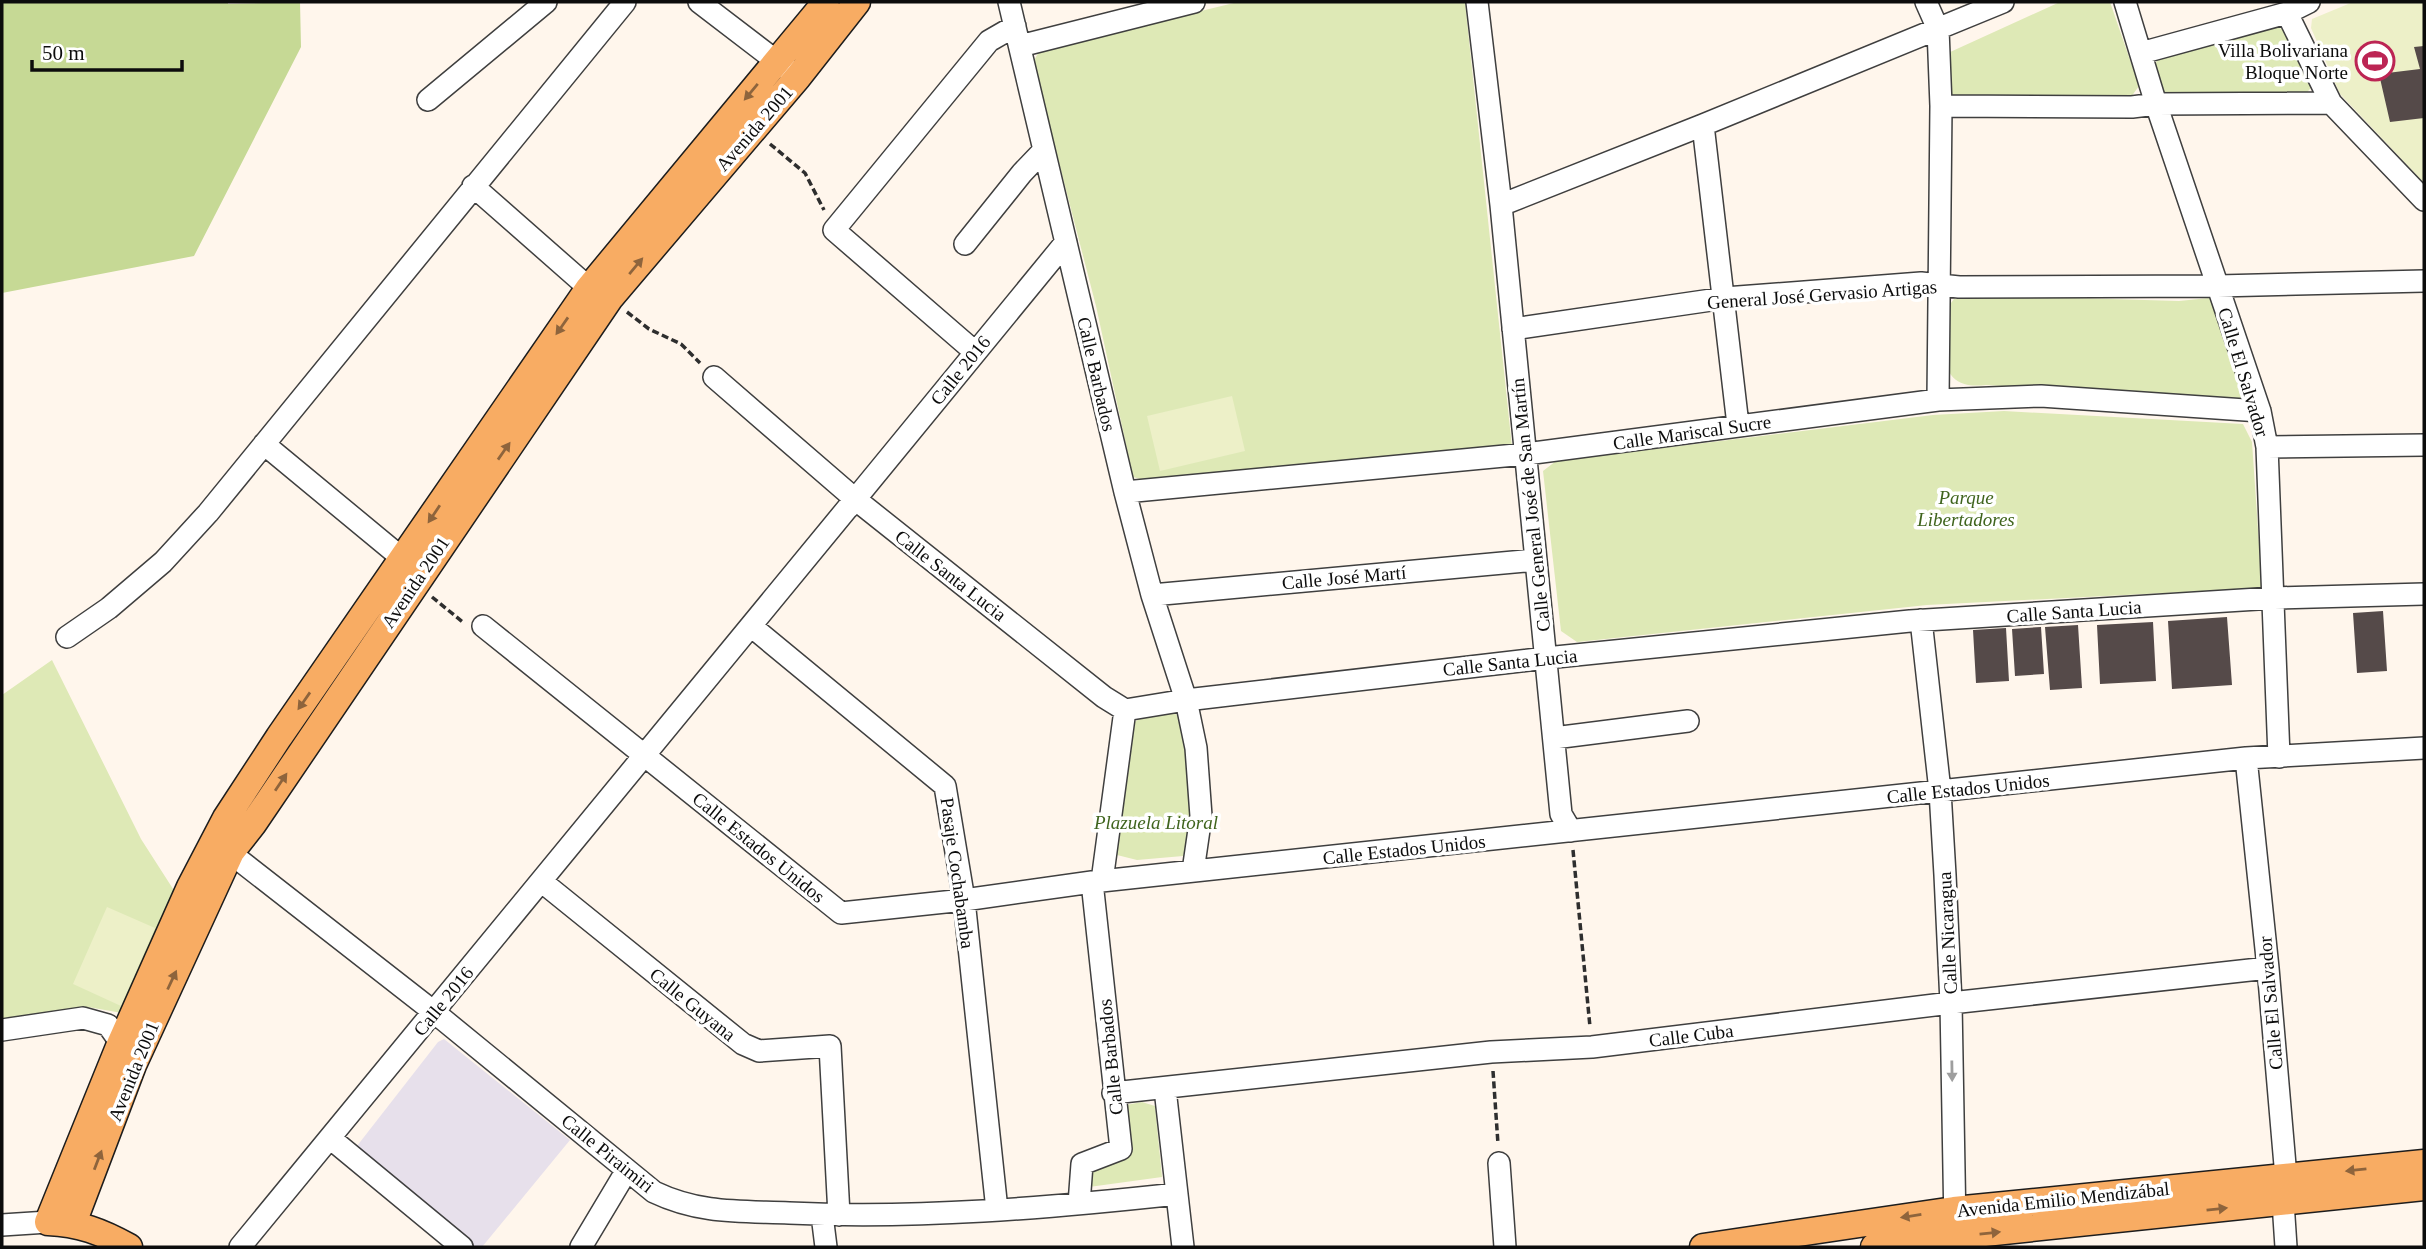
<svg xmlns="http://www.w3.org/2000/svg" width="2426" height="1249" viewBox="0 0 2426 1249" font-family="'Times New Roman',serif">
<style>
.industrial{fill:#e7e0eb}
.green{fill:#dee9b6}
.forest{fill:#c6d995}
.pitch{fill:#edf0c8}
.building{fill:#554a49}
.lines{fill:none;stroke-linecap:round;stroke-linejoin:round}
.minor-casing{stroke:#3f3f3f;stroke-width:24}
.major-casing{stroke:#1d1d1d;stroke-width:29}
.path{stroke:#2e2e2e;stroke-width:3.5;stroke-dasharray:7 3.5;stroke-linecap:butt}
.minor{stroke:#fff;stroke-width:21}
.major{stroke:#f8ac63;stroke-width:26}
.oneway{fill:#8e643c}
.oneway2{fill:#9e9e9e}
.labels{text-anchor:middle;stroke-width:7;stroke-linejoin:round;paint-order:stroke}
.poi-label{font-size:19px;fill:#0c0c0c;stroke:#fff;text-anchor:end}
.street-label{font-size:19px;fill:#0c0c0c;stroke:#fff}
.park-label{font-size:19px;font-style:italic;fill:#3f641d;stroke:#fff}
</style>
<rect width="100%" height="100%" fill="#fff6ec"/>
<path class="industrial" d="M444,1039l126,101 -88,107h-7l-114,-93 -4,-8 81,-104z"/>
<path class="green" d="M1238,2h227l47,445 -365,34 -14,-4 -37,-171 -63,-244 7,-12z
M2060,2h50l29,84 -8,11 -162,1 -18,-3 -3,-42z
M2277,27l13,6 25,50 -12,14 -140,-2 -9,-27 4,-10z
M2008,296l171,5 30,-3 10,7 30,92 -10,8 -33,-6 -220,-14c-54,6 -39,-40 -38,-78l6,-8z
M2004,411l239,13 9,18 10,146 -335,17 -350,37 -16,-11 -18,-160 13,-10 377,-46z
M52,660l89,179 34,53 -53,121 -34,-6 -86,13v-325z
M1173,713l10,5c7,48 17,91 0,138l-46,4 -20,-5 18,-133 8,-7z
M1142,1102l13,4 7,71 -73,10v-18l35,-10 -2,-46 4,-8z"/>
<path class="forest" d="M2,2h226v2l72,-2 1,45 -107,209 -192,37z"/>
<path class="pitch" d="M2353,2h71v181l-84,-89 -29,-66 1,-9z
M1232,396l13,55 -85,20 -13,-55z
M107,907l48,21 -34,78 -48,-22z"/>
<path class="building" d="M2424,46v72l-34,4 -11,-48 41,-5 -6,-22z
M2383,611l4,60 -30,2 -4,-60z
M2227,617l5,68 -60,4 -4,-68z
M2153,622l3,59 -56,3 -3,-59z
M2078,625l4,63 -32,2 -5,-63z
M2041,627l3,47 -29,2 -3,-47z
M2006,628l3,53 -33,2 -3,-53z"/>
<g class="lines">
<defs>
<path id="minor" d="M699,2l89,68
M1009,2l116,490 27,103 34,105 10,48 5,68 -8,55
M1477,2l24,203 60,609 10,17
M1926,2l12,27 3,77 -3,294
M2125,2l31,102 104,307 7,36 12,310
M2287,13l44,90 93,97
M1020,46l174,-44
M2141,53l146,-40 22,-11
M428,100l118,-98
M1941,106l191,1 24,-3 175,-1
M1703,125l35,300
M473,186l116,102
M1501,205l202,-80 300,-123
M965,244l57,-71 22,-23
M1513,329l212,-31 196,-15 38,4 259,-1 206,-5
M975,352l-141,-122 155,-189 26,-15
M714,377l141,122 249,198 21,13 61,-10 360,-42 364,-37 364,-23 150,-4
M264,444l139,115
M2267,447l157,-2
M1125,492l401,-38 412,-54 103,-4 219,15
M848,508l218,-266
M1152,595l384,-35
M1921,620l19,171 5,84 6,128 4,223
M483,626l358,287 123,-13 128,-18 1154,-124 178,-10
M751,626l194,160 19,114 33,310
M67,637l42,-29 54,-46 45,-49 417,-511
M1554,738l134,-17
M2246,758l22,210 18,209 -3,25 3,45
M220,845l214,167 220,180c46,22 86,19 135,21 129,6 259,-5 388,-19
M541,881l202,163 16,7 71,-5 9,169
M1102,881l23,-171
M2,1030l81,-12 25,7 19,27
M1165,1089l18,158
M1113,1093l378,-41 101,-5 359,-44 317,-35
M330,1138l132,109
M1499,1163l6,84
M1079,1204l3,-40 39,-15 -29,-267
M822,1215l4,32
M2,1225l46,-3
M240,1247l615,-748
M581,1247l46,-77"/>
<path id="major" d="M73,1223l60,-158 98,-213 22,-28 357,-526 188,-221 59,-75
M129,1247c-27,-15 -50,-24 -81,-25l73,-180 69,-155 36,-69 53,-81 310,-449 237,-286
M1703,1247l251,-37 470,-47
M1874,1247l82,-11 468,-49"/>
</defs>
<use href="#minor" class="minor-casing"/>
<use href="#major" class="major-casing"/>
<path class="path" d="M770,144l35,29 19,37
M627,312l22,17 32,15 19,19
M432,597l32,26
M1573,850l17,177
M1493,1071l5,73"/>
<use href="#minor" class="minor"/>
<use href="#major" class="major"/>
</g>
<defs><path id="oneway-solid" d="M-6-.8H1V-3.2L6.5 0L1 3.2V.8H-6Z" transform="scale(1.75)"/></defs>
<g class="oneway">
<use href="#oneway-solid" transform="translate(751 92) rotate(130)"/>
<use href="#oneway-solid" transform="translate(636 266) rotate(-50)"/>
<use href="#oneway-solid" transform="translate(562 326) rotate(125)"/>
<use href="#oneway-solid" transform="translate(504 451) rotate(-55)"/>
<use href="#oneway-solid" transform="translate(434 514) rotate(124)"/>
<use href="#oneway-solid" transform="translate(304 701) rotate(125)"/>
<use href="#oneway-solid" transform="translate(281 782) rotate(-56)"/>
<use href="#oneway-solid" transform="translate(172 980) rotate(-65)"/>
<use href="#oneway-solid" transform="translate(98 1160) rotate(-69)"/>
<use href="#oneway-solid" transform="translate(2356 1170) rotate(174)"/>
<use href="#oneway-solid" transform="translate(2217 1209) rotate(-6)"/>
<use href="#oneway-solid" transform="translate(1911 1216) rotate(171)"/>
<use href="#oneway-solid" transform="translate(1990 1233) rotate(-6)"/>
</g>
<use class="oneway2" href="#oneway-solid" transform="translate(1952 1071) rotate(89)"/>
<defs>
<symbol id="stadium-ring" viewBox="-11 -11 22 22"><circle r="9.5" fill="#fff" stroke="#bc2554" stroke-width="1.5"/><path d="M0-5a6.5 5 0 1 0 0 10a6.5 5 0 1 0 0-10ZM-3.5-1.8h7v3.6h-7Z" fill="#bc2554"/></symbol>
</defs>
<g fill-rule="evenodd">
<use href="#stadium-ring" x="2353" y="39" width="44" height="44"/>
</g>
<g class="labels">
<g class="poi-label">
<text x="2348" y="57">Villa Bolivariana<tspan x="2348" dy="22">Bloque Norte</tspan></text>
</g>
<g class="street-label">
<text transform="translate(754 128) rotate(-49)" y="7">Avenida 2001</text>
<text transform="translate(1822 294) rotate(-4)" y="7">General José Gervasio Artigas</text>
<text transform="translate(960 370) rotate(-51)" y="7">Calle 2016</text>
<text transform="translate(2244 372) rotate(73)" y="7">Calle El Salvador</text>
<text transform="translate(1097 374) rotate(77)" y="7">Calle Barbados</text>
<text transform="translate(1692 432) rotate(-8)" y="7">Calle Mariscal Sucre</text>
<text transform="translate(1530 505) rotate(-96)" y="7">Calle General José de San Martín</text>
<text transform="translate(951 575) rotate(38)" y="7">Calle Santa Lucia</text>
<text transform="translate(1344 577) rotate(-5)" y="7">Calle José Martí</text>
<text transform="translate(415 582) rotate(-56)" y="7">Avenida 2001</text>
<text transform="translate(2074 611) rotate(-4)" y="7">Calle Santa Lucia</text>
<text transform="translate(1510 662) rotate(-6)" y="7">Calle Santa Lucia</text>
<text transform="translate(1968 788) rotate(-6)" y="7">Calle Estados Unidos</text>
<text transform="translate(759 847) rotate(39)" y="7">Calle Estados Unidos</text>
<text transform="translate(1404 849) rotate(-6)" y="7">Calle Estados Unidos</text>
<text transform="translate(958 873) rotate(82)" y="7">Pasaje Cochabamba</text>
<text transform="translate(1947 933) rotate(-93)" y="7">Calle Nicaragua</text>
<text transform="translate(443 1001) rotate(-51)" y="7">Calle 2016</text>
<text transform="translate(2270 1003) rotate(-95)" y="7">Calle El Salvador</text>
<text transform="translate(693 1004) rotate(39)" y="7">Calle Guyana</text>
<text transform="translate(1691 1035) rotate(-7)" y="7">Calle Cuba</text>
<text transform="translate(1110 1057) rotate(-96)" y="7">Calle Barbados</text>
<text transform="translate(133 1071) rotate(-68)" y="7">Avenida 2001</text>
<text transform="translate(608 1153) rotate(39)" y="7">Calle Piraimiri</text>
<text transform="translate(2063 1199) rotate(-6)" y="7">Avenida Emilio Mendizábal</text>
</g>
<g class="park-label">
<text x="1966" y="504">Parque<tspan x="1966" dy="22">Libertadores</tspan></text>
<text x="1156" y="829">Plazuela Litoral</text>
</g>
</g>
<rect width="2426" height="1249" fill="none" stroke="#0c0c0c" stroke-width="7"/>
<path d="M32 60v10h150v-10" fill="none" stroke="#0c0c0c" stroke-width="3.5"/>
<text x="42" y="60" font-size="21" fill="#0c0c0c" stroke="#ffffff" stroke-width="5" paint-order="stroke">50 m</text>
</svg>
